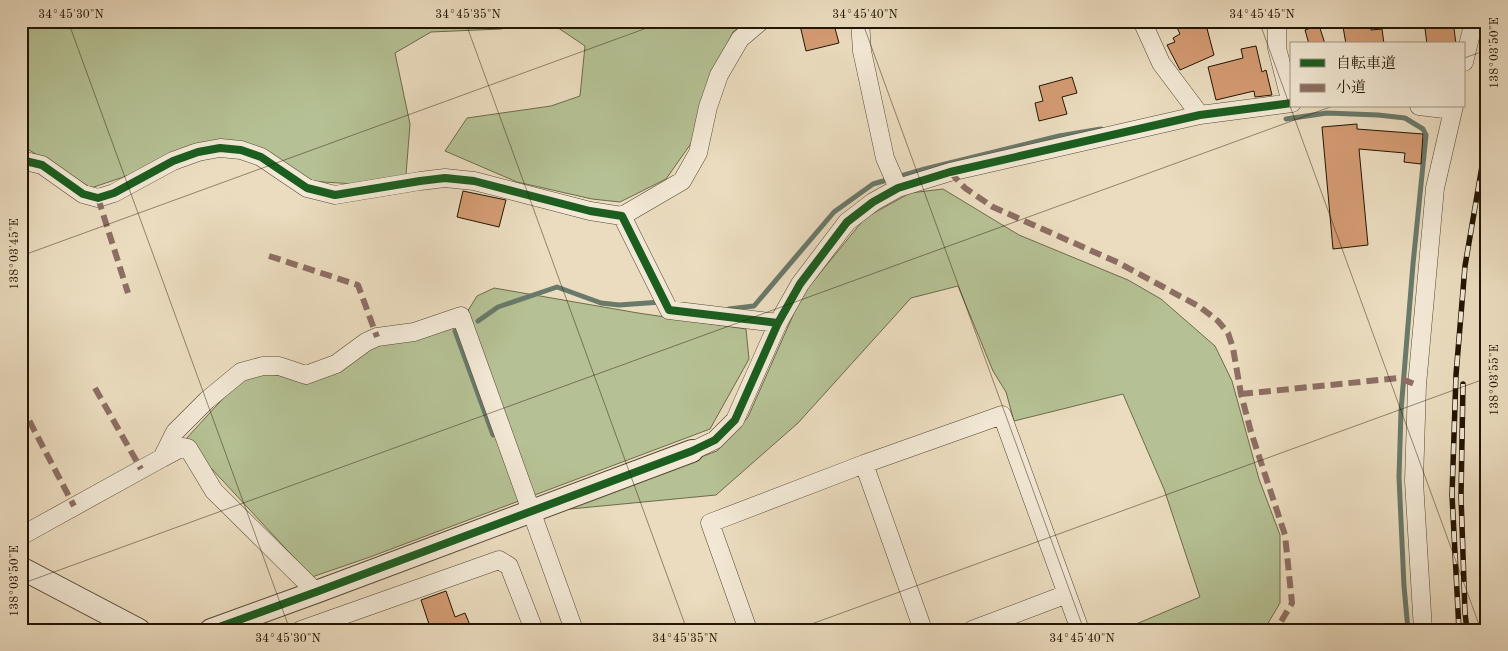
<svg xmlns="http://www.w3.org/2000/svg" width="1508" height="651" viewBox="0 0 1508 651" font-family="'Old Standard TT','Noto Serif JP',serif">
<style>
.green{fill:#b5c194;stroke:#6c6b4b}
.lines{fill:none;stroke-linecap:round;stroke-linejoin:round}
.stream{stroke:#69796a;stroke-width:5}
.building{fill:#d49b73;stroke:#231502}
.minor-casing{stroke:#554731;stroke-width:19}
.tertiary-casing{stroke:#554731;stroke-width:24}
.minor{stroke:#f2e8d5;stroke-width:18}
.tertiary{stroke:#f2e8d5;stroke-width:22}
.rail-casing{stroke:#231502;stroke-width:5.5}
.rail{stroke:#f2e8d5;stroke-width:4;stroke-dasharray:11;stroke-linecap:butt}
.quiet{stroke:#8d6e63;stroke-width:6;stroke-dasharray:12 6;stroke-linecap:butt}
.cycleway-casing{stroke:#f2e8d5;stroke-width:11}
.cycleway{stroke:#1b5e20;stroke-width:8}
.ticks{fill:none;stroke:#231502;stroke-width:1;stroke-opacity:0.45}
.neatline{fill:none;stroke:#231502;stroke-width:2}
.ticks-label{font-size:12px;text-anchor:middle;fill:#231502}
</style>
<rect width="100%" height="100%" fill="#ebdcbf"/>
<filter id="stains"><feTurbulence type="fractalNoise" baseFrequency=".004" numOctaves="4"/><feColorMatrix values="0 0 0 0 .2 0 0 0 0 .09 0 0 0 0 .02 0 0 0 .5 -.17"/></filter>
<radialGradient id="worn" r=".72"><stop offset=".6" stop-color="#630" stop-opacity="0"/><stop offset="1" stop-color="#630" stop-opacity=".3"/></radialGradient>
<path class="green" d="M21,21h521l-41,8 -70,3 -36,21 15,71 -4,51 -51,9 -47,-3 -53,-33 -111,22 -53,18 -70,-43z
M548,21h200l-15,11 -24,49 -12,54 -31,44 -46,23 -28,-3 -75,-17 -72,-31 22,-33 84,-12 29,-10 5,-50z
M943,189l76,46 109,45 33,19 54,47 17,35 27,98 21,56v68l-16,27h-142l78,-33 -36,-108 -41,-95 -109,27 -8,-29 -13,-21 -35,-85 -47,12 -113,125 -82,72 -156,15 157,-59 31,-34 54,-122 63,-77 45,-25z
M494,288l144,25 108,16 3,30 -39,70 -340,128 -58,20 -127,-137 54,-59 25,-8 42,7 34,-8 26,-21 28,-11 70,-23 13,-21z"/>
<g class="lines">
<path class="stream" d="M1286,119l41,-6 51,2 27,3 18,11 3,6 -13,129 -12,147 -2,66 5,109 4,44
M729,309l25,-3 80,-94 39,-28 52,-15 134,-33 42,-7
M478,321l20,-14 59,-20 44,16 18,2 42,-3
M455,331l38,104
M1487,347v54"/>
</g>
<path class="building" d="M799,21h34l6,22 -33,8z
M1174,21h31l9,34 -34,15 -13,-25 8,-3 -2,-4 7,-4z
M1342,21h27l2,9 11,-1 2,15h-38z
M1424,21h29l3,23h-29z
M1319,25l6,19h-16l-4,-14z
M1256,46l6,26 4,-2 6,25 -17,2 -1,-6 -38,9 -8,-33 35,-9 -2,-9z
M1072,77l5,16 -15,4 5,17 -28,7 -4,-18 8,-2 -4,-15z
M1357,124v5l66,5 -2,30 -17,-2 1,-9 -46,-4 9,96 -35,4 -11,-122z
M463,191l43,9 -7,27 -42,-10z
M446,591l9,26 10,-4 7,17h-48l6,-3 -9,-27z"/>
<g class="lines">
<defs>
<path id="minor" d="M860,21l2,30 23,107 13,30
M1142,21l19,42 39,52
M1277,21v27l14,55
M1464,62l10,-41
M1419,106l34,4
M21,160l21,5 41,29 15,4 16,-5 59,-32 25,-9 22,-4 21,2 20,7 46,31 28,7 85,-14 25,-3 29,3 116,30 32,5 47,94 109,13
M622,216l60,-35 16,-28 10,-46 11,-32 21,-36 21,-18
M692,451l23,-11 20,-20 43,-97 22,-39 47,-62 26,-20 25,-14 52,-16 250,-57 92,-12
M162,458l21,-11 5,1 26,43 102,101
M864,464l59,166
M21,536l141,-78 13,-26 32,-32 34,-28 22,-6h16l27,9 30,-11 30,-22 11,-5 37,-5 47,-16 113,314
M301,630l198,-70 10,6 25,64
M748,630l-38,-107 154,-59 138,-49 78,215
M972,630l95,-36
M1423,630l-9,-149 3,-96 18,-197 19,-82"/>
<path id="tertiary" d="M21,568l118,62
M211,630l105,-38 376,-141"/>
</defs>
<use href="#minor" class="minor-casing"/>
<use href="#tertiary" class="tertiary-casing"/>
<use href="#minor" class="minor"/>
<use href="#tertiary" class="tertiary"/>
<defs>
<path id="rail" d="M1463,384l-2,112 4,117 2,17
M1459,630l-7,-135 4,-120 9,-109 22,-129"/>
</defs>
<use href="#rail" class="rail-casing"/>
<use href="#rail" class="rail"/>
<path class="quiet" d="M950,172l15,16 28,19 126,56 81,44 18,14 10,12 5,15 8,46 10,38 34,103 7,68 -16,27
M98,198l30,95
M269,256l89,29 19,52
M95,388l46,81
M1241,394l158,-16 18,7
M21,405l53,101"/>
<defs>
<path id="cycleway" d="M21,160l21,5 41,29 15,4 16,-5 59,-32 25,-9 22,-4 21,2 20,7 46,31 28,7 85,-14 25,-3 29,3 116,30 32,5 47,94 109,13
M211,630l105,-38 376,-141 23,-11 20,-20 43,-97 22,-39 47,-62 26,-20 25,-14 52,-16 250,-57 92,-12"/>
</defs>
<use href="#cycleway" class="cycleway-casing"/>
<use href="#cycleway" class="cycleway"/>
</g>
<path class="ticks" d="M68,21l222,609M465,21l222,609M862,21l222,609M1259,21l222,609M1464,58l23,-8M21,256l645,-235M21,584l1312,-478M795,630l692,-252"/>
<rect width="1508" height="651" fill="none" stroke="#ebdcbf" stroke-width="55"/>
<rect x="1290" y="42" width="175" height="65" fill="#f2e8d5" stroke="#9f9481"/>
<rect x="1300" y="59" width="25" height="8" fill="#1b5e20" stroke="#9f9481"/>
<text x="1336" y="68" font-size="15" fill="#231502">自転車道</text>
<rect x="1300" y="84" width="25" height="8" fill="#8d6e63" stroke="#9f9481"/>
<text x="1336" y="92" font-size="15" fill="#231502">小道</text>
<rect x="28" y="28" width="1452" height="596" class="neatline"/>
<g class="ticks-label">
<text x="71" y="18">34°45'30"N</text>
<text x="468" y="18">34°45'35"N</text>
<text x="865" y="18">34°45'40"N</text>
<text x="1262" y="18">34°45'45"N</text>
<text transform="translate(1494 53) rotate(-90)" y="4">138°03'50"E</text>
<text transform="translate(14 254) rotate(-90)" y="4">138°03'45"E</text>
<text transform="translate(1494 380) rotate(-90)" y="4">138°03'55"E</text>
<text transform="translate(14 581) rotate(-90)" y="4">138°03'50"E</text>
<text x="288" y="642">34°45'30"N</text>
<text x="685" y="642">34°45'35"N</text>
<text x="1082" y="642">34°45'40"N</text>
</g>
<rect width="100%" height="100%" filter="url(#stains)"/>
<rect width="100%" height="100%" fill="url(#worn)"/>
</svg>
